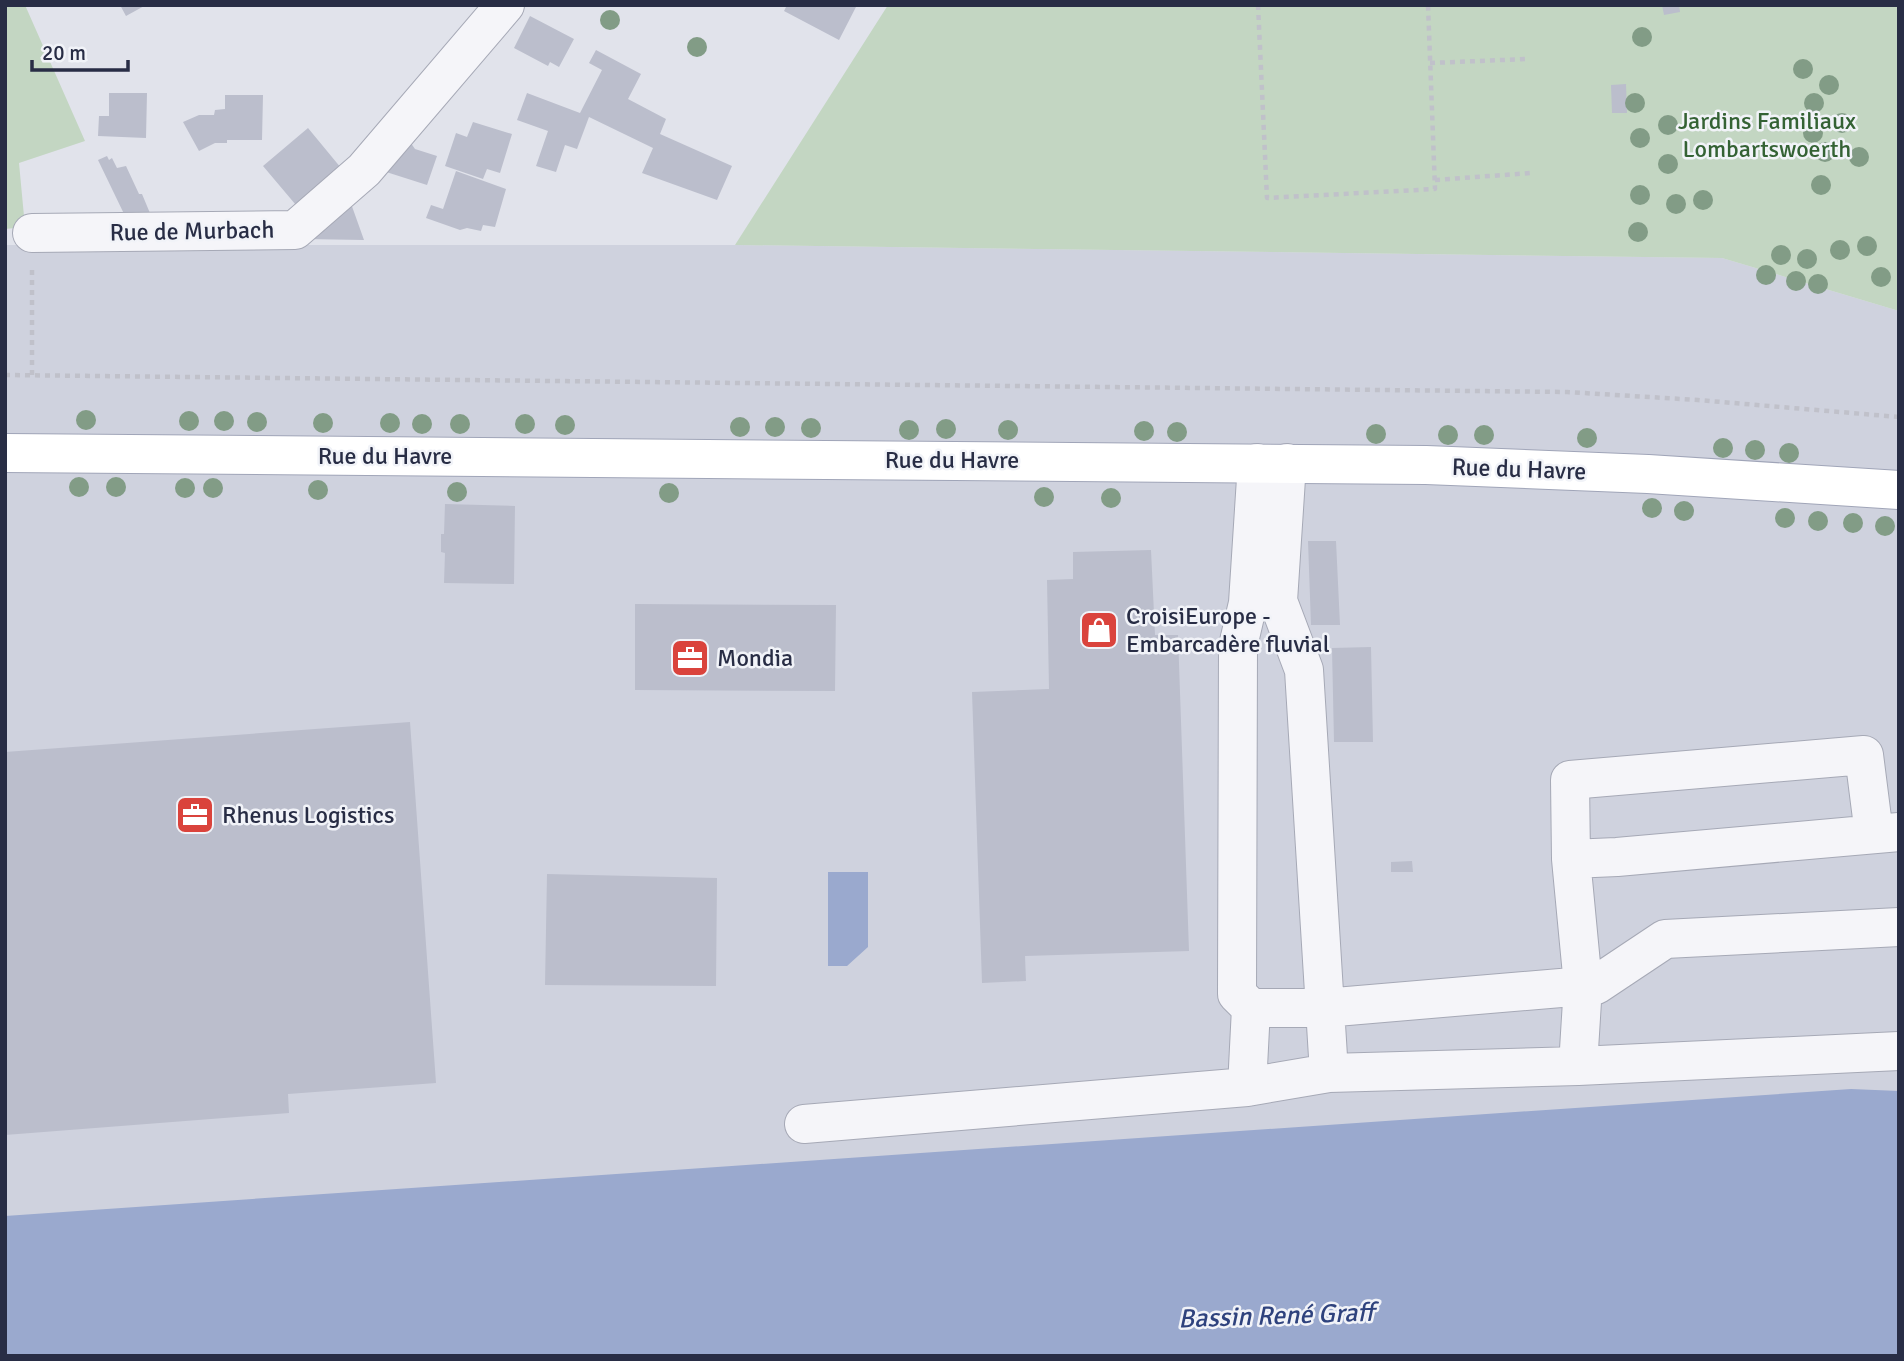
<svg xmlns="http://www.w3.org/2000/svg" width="1904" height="1361" viewBox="0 0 1904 1361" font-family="Signika,sans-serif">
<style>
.built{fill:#cfd2de}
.green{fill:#c3d6c2}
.water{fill:#9aa9ce}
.building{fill:#bbbecc}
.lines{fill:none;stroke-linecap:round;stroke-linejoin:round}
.minor-casing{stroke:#a6a9b6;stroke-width:40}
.major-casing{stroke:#a0a5b8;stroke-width:40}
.path{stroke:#c0c1ca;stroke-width:4.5;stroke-dasharray:5 5;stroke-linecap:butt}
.minor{stroke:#f5f5f9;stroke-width:38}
.major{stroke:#fff;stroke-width:38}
.tree{fill:#829c86}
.labels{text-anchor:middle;stroke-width:5;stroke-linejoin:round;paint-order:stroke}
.park-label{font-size:24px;fill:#346234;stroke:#f1f3f8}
.street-label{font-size:24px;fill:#282d45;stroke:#f1f3f8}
.poi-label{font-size:24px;fill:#282d45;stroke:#f1f3f8;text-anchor:start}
.water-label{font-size:26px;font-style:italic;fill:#2e427d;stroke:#f1f3f8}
</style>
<rect width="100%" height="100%" fill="#e1e3eb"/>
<path class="built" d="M5,245h730l987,13 177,53v1045h-1894z"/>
<path class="green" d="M5,5h20l60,136 -66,22 6,64 -20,2z
M888,5h1011v306l-177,-53 -987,-13z"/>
<path class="water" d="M828,872h40v75l-21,19h-19z
M1851,1089l48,2v265h-1894v-140z"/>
<path class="building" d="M120,5h26l-20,11z
M787,5h70l-18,35 -55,-29z
M1662,5h17l1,7 -16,3z
M530,16l44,23 -15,28 -9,-5 -2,4 -34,-18z
M596,50l45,24 -13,25 38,20 -6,15 72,32 -15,34 -75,-27 11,-25 -64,-31 -12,32 -12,-4 -9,27 -20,-6 12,-35 -31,-11 10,-27 53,20 22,-43 -13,-7z
M1626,84l1,29h-15l-1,-28z
M109,93h38l-1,45 -48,-2 1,-20h10z
M225,95h38l-1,45h-35v3h-12l-16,8 -16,-29 16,-7h15l1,-5 10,-1z
M473,122l39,12 -12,39 -13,-4 -4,10 -38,-13 11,-33 11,4z
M308,128l38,46 -45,37 -38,-45z
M406,136l9,13 22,7 -10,29 -47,-15z
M107,156l2,4 3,-2 5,10 9,-2 13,28h3l10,24h-26l-28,-58z
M456,171l50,18 -11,38 -12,-2 -2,6 -14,-3 -7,2 -34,-12 5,-13 12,4z
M349,198l15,42 -60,-1z
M445,504l70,2 -1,78 -70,-1 1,-30 -4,-1v-18h3z
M1308,541h28l4,84h-29z
M1151,550l4,85h23l11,316 -164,5 1,25 -44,2 -10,-291 77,-3 -2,-109 26,-1v-27z
M635,604l201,1 -1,86 -200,-1z
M1371,647l2,95h-39l-2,-94z
M410,722l26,361 -148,11 1,19 -284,22v-383z
M1412,861l1,11h-22v-10z
M547,874l170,4 -1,108 -171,-1z"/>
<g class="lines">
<defs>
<path id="minor" d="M32,233l263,-3 69,-60 141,-165
M1257,463l-9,140 -10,43 -1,348 14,14h73l272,-23 69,-46 234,-12
M1287,463l-9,138 26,69 25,403 249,-7
M1874,834l-10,-79 -294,25 1,79 12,126 -5,81 321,-15
M1571,859l46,-2 282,-25
M1251,1008l-4,79 82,-14
M804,1124l443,-37"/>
<path id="major" d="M5,453l1421,12 222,9 251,16"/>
</defs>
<use href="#minor" class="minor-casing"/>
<use href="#major" class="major-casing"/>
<path class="path" d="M1258,5l9,193 168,-9 -7,-184
M1430,63l97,-4
M1435,180l96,-7
M5,375l1562,17 131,8 201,17
M32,375v-109"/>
<use href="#minor" class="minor"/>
<use href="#major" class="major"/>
</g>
<g class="tree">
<circle cx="610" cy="20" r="10"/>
<circle cx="1642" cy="37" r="10"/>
<circle cx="697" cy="47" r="10"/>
<circle cx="1803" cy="69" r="10"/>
<circle cx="1829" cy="85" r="10"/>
<circle cx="1635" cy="103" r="10"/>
<circle cx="1814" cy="103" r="10"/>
<circle cx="1842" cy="123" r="10"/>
<circle cx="1668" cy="125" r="10"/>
<circle cx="1813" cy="133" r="10"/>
<circle cx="1640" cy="138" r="10"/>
<circle cx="1825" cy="152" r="10"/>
<circle cx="1859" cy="157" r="10"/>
<circle cx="1668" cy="164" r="10"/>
<circle cx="1821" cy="185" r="10"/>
<circle cx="1640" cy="195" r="10"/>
<circle cx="1703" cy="200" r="10"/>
<circle cx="1676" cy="204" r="10"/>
<circle cx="1638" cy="232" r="10"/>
<circle cx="1867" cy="246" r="10"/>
<circle cx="1840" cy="250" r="10"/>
<circle cx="1781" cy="255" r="10"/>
<circle cx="1807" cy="259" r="10"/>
<circle cx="1766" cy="275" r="10"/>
<circle cx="1881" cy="277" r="10"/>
<circle cx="1796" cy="281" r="10"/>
<circle cx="1818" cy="284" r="10"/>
<circle cx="86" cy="420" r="10"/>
<circle cx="189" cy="421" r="10"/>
<circle cx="224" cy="421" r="10"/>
<circle cx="257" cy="422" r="10"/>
<circle cx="323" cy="423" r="10"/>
<circle cx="390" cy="423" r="10"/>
<circle cx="422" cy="424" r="10"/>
<circle cx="460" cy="424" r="10"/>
<circle cx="525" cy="424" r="10"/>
<circle cx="565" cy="425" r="10"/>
<circle cx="740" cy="427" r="10"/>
<circle cx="775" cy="427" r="10"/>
<circle cx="811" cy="428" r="10"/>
<circle cx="946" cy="429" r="10"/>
<circle cx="909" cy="430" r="10"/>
<circle cx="1008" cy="430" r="10"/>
<circle cx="1144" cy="431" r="10"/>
<circle cx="1177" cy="432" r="10"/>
<circle cx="1376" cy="434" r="10"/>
<circle cx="1448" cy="435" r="10"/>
<circle cx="1484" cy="435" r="10"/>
<circle cx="1587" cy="438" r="10"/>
<circle cx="1723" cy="448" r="10"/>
<circle cx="1755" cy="450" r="10"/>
<circle cx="1789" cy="453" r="10"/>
<circle cx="79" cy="487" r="10"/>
<circle cx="116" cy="487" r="10"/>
<circle cx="185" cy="488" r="10"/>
<circle cx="213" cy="488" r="10"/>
<circle cx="318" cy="490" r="10"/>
<circle cx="457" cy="492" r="10"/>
<circle cx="669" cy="493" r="10"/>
<circle cx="1044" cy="497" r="10"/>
<circle cx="1111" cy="498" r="10"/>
<circle cx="1652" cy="508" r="10"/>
<circle cx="1684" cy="511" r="10"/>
<circle cx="1785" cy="518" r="10"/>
<circle cx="1818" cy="521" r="10"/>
<circle cx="1853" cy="523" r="10"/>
<circle cx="1885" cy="526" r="10"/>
</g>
<defs>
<symbol id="shop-square" viewBox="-11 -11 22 22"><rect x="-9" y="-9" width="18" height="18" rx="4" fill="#da433c" stroke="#f1f3f8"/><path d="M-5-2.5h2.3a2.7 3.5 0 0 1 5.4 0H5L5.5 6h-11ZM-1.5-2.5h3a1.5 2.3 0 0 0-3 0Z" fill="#fff"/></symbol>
<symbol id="office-square" viewBox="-11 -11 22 22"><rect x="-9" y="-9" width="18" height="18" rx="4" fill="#da433c" stroke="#f1f3f8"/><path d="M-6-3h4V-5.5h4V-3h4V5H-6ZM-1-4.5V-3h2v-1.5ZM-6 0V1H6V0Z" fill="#fff"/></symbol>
</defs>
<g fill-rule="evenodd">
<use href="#shop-square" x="1077" y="608" width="44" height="44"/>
<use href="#office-square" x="668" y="636" width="44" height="44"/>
<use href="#office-square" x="173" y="793" width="44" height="44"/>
</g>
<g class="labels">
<g class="park-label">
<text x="1767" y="129">Jardins Familiaux<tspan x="1767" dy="28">Lombartswoerth</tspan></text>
</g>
<g class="street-label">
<text transform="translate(192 231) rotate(-1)" y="8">Rue de Murbach</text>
<text x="385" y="464">Rue du Havre</text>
<text x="952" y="468">Rue du Havre</text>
<text transform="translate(1519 469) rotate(2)" y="8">Rue du Havre</text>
</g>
<g class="poi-label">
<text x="1126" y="624">CroisiEurope -<tspan x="1126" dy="28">Embarcadère fluvial</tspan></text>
<text x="717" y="666">Mondia</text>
<text x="222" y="823">Rhenus Logistics</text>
</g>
<g class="water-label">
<text transform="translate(1276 1315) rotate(-2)" y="9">Bassin René Graff</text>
</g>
</g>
<rect width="1904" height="1361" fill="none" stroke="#282d45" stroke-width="14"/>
<path d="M32 60v10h96v-10" fill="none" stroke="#282d45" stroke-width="3.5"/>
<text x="42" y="60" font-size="21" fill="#282d45" stroke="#f1f3f8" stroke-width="5" paint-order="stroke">20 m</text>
</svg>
